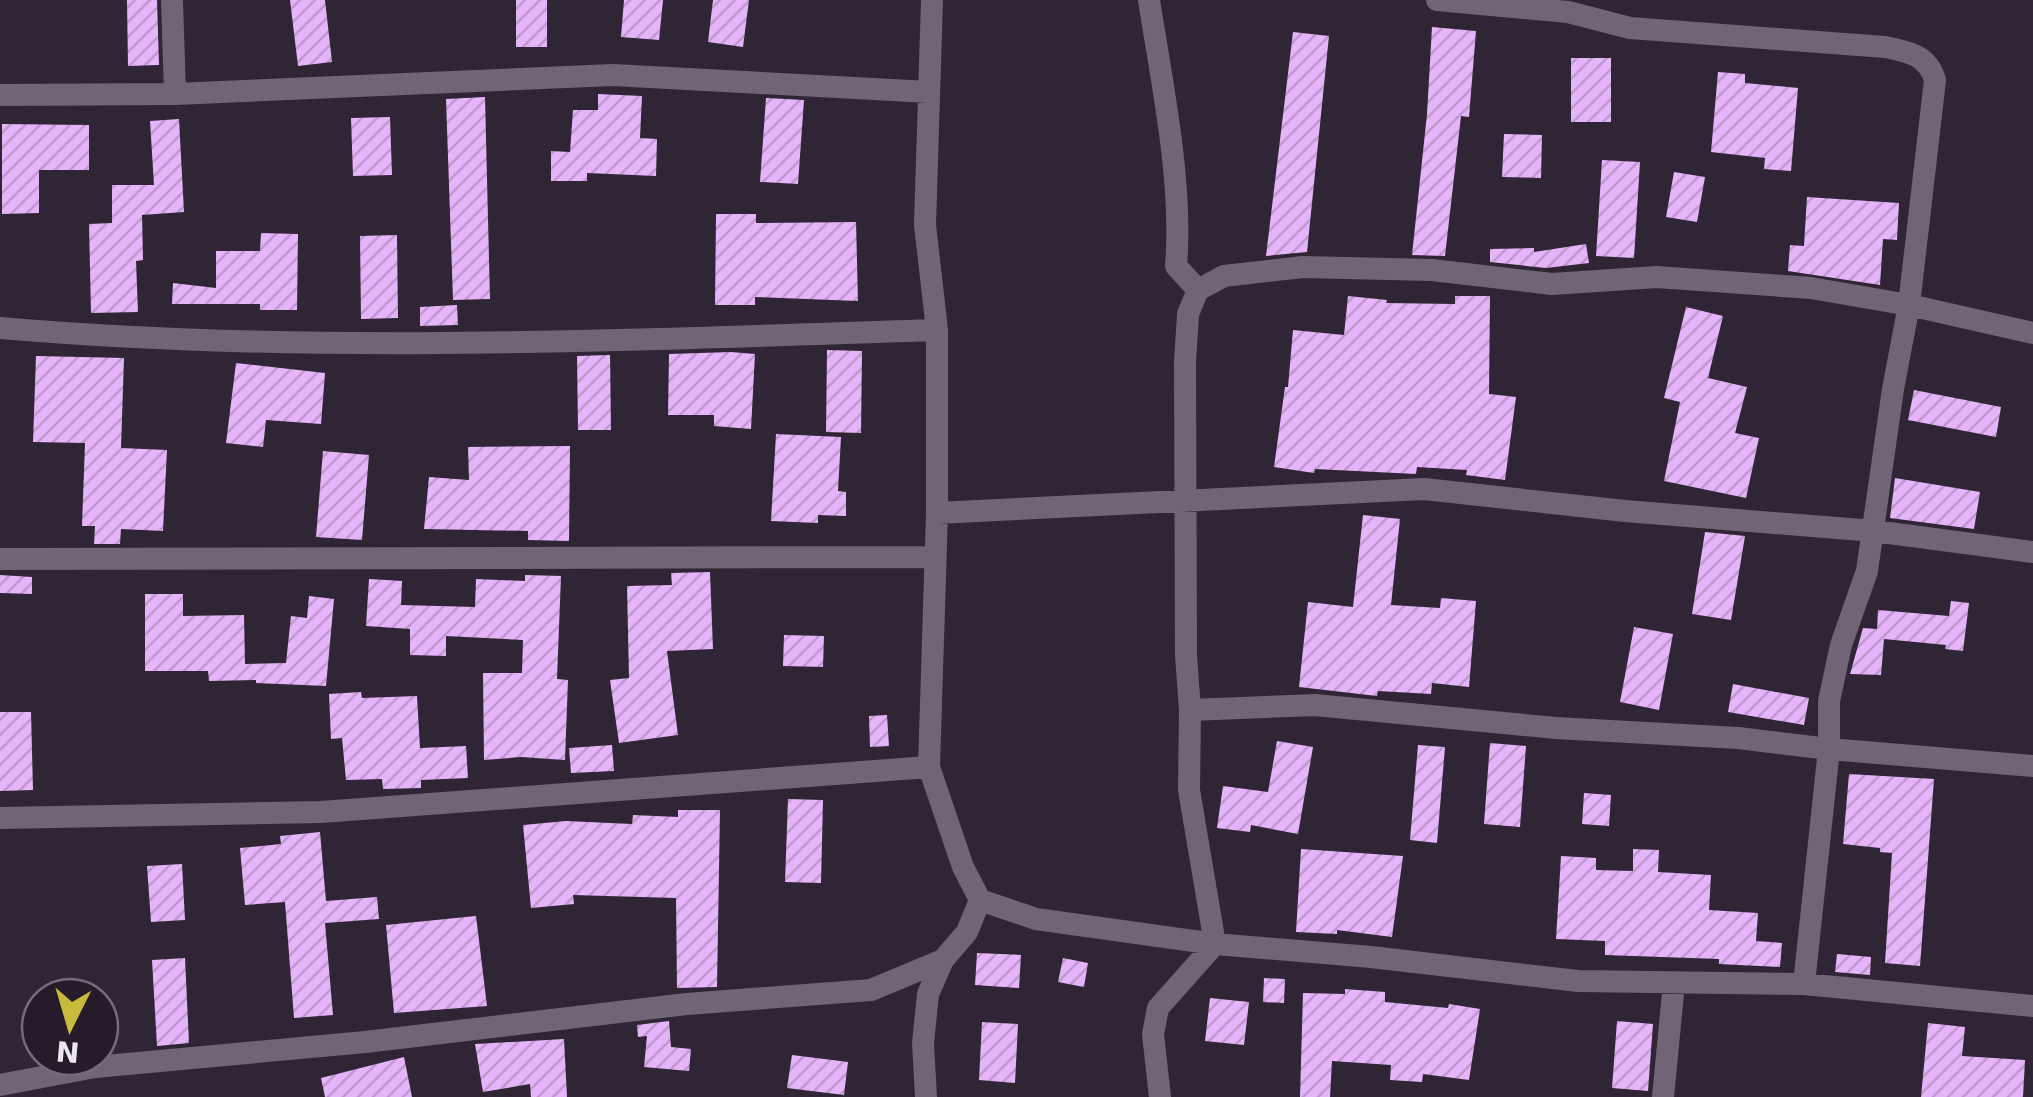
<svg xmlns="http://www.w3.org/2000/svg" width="2033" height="1097" viewBox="0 0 2033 1097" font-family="'DejaVu Sans',sans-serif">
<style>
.building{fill:url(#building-hatch)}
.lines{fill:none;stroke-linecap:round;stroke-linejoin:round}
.minor{stroke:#716476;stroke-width:22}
</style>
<defs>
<pattern id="building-hatch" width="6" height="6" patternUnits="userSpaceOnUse" patternTransform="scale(2.5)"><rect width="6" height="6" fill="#e6b4fb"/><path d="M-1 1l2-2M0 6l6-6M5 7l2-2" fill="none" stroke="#be98ce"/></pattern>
</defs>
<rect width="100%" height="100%" fill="#302534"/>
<path class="building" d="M127,0h30l2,65 -31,1z
M290,0h35l7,62 -34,4z
M516,0h31v47h-31z
M624,0h39l-4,40 -38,-3z
M713,0h36l-6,47 -35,-5z
M1432,27l44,4 -7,86 -8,-1 -16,140 -33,-1 15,-141z
M1293,32l36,4 -22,216 -41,4z
M1571,58h40v64h-40z
M1718,72l27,2v9l53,5 -7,83 -27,-2 1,-11 -54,-6z
M598,94l44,2 -2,42 17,1 -1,37 -69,-3v8h-36v-30l19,1 3,-42h25z
M485,97l5,202 -37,1 -7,-201z
M766,98l38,2 -6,84 -38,-2z
M390,117l2,58 -39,1 -2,-58z
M179,119l5,93 -42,3 1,45 -7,1 2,51 -47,1 -2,-89 23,-1v-38h42l-4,-64z
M2,124l87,1v45h-50v43l-37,1z
M1504,134l38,1 -1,43 -39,-1z
M1602,160l38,2 -6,96 -38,-2z
M1674,172l31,5 -8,45 -31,-5z
M1807,197l92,6 -2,37 -14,-1 -3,46 -92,-14 2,-26 14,1z
M716,214h40v9l100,-1 2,79 -103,-4v8h-40z
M261,233l37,1 -1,76h-37v-6h-88l1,-21 43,5v-37h44z
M397,235l1,83 -37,1 -1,-83z
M1586,244l3,19 -43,5 -56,-6v-13l44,-1v4z
M1348,296l39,4 -1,3 69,1v-8h35l-1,98 27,3 -11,83 -39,-5 1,-5 -50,-3 -1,7 -101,-5 -1,4 -40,-6 11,-80h3l5,-57 51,5z
M457,305l1,20 -38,1v-19z
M1686,307l37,9 -15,62 39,9 -12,46 24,5 -13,60 -82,-17 16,-79 -16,-4z
M827,350l35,1 -1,82 -35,-1z
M731,352l24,2 -4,75 -37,-3v-11h-46l1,-61z
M610,355l1,75h-33l-1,-74z
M36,356l88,2 -3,90 46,2 -4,81 -42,-2 -1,15h-26l1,-18h-13l3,-83 -52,-1z
M236,363l89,10 -4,51 -55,-4 -3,27 -37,-4z
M1914,390l87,17 -5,30 -88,-17z
M776,434l65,3 -3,54 8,1v24l-28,-1v8l-47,-2z
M570,446l-1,95 -41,-1v-9l-104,-2 5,-52 40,3 -1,-33z
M323,451l46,4 -7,85 -46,-3z
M1895,478l85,14 -6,37 -84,-11z
M1363,515l37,4 -9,86 49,3 1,-10 35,3 -7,86 -37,-4 -1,11 -53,-3 -1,5 -78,-9 9,-85 45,5z
M1705,532l40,4 -14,84 -39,-6z
M710,572l3,77 -46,2 11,84 -59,8 -9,-63 19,-2 -2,-92 45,-1 -1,-12z
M0,575l32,2v17l-32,-1z
M525,575l36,1 -4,103 11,1 -3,80 -44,-3 -37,3 -1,-87h39l1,-33 -77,-4v20l-36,-1v-26l-44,-3 3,-47 33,2 -1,24 74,2 1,-28 49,2z
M145,594h38v22l61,-1 1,49 41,-1 5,-47 16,2 2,-22 25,3 -8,87 -70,-3v-3l-47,1 -1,-10h-63z
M1951,601l18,2 -6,48 -18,-2 1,-4 -62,-6 -3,36 -31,-1 13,-46 14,1 1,-19 71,6z
M1634,627l39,7 -14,76 -39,-8z
M784,635l40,1 -1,31 -40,-1z
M1733,684l76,14 -5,27 -76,-13z
M361,692l1,6 55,-2 3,52 46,-2 2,32 -47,2v8l-38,1 -1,-10 -36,1 -4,-42 -11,1 -2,-45z
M0,712h31l2,78 -33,1z
M887,715l2,31 -19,1 -1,-31z
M1277,741l36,6 -15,87 -47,-9 -1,7 -33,-4 6,-42 45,6z
M1490,743l36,3 -6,81 -36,-3z
M612,745l2,26 -43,2 -2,-25z
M1418,745l27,2 -8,96 -27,-3z
M1849,774l85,5 -14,187 -35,-3 7,-110 -12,-1v-4l-37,-4z
M1584,793l27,2 -2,31 -27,-2z
M788,799l35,1 -2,83 -36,-1z
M678,810h42l-3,177 -40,1 -1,-90 -103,-3 1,9 -43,4 -8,-83 43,-4 66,3 1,-9 45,2z
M320,832l6,69 51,-4 2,22 -54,4 8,92 -39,3 -9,-116 -40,3 -5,-57 41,-4 -1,-8z
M1301,849l102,7 -11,81 -55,-7v4l-41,-2z
M1633,849l26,1 -1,22 53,3 -2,35 49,3 -2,28 26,2 -2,24 -61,-3v-5l-114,-4v-14l-49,-2 5,-83 35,2v12l37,1z
M182,864l3,56 -34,2 -4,-56z
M476,916l11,90 -93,7 -8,-88z
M977,953l44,2 -2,33 -44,-3z
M1837,954l34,3 -1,18 -35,-3z
M185,958l4,85 -32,3 -5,-86z
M1063,958l25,5 -4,24 -26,-5z
M1264,978l21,1 -1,24 -21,-1z
M1345,989l40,3v10l63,6 1,-4 31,5 -11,71 -46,-6 -1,8 -32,-2 1,-15 -59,-4 -2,36h-30l3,-104 42,1z
M1210,998l39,4 -5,43 -39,-4z
M669,1021l2,26 20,2 -2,22 -45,-4 3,-31 -9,1 -1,-12z
M1617,1021l36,3 -5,67 -36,-3z
M982,1022l36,2 -3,59 -36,-3z
M1928,1023l37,4 -3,29 63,4 -2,37h-102z
M564,1039l3,58h-36l-1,-13 -47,8 -8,-48z
M792,1055l56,7 -4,33 -57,-7z
M404,1057l8,40h-87l-4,-19z"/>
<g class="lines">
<path class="minor" d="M932,0l-7,225 12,105v183l-8,254 34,100 17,33
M1149,0c13,84 34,182 27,266l22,24
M1437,0l131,12 62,16 255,19c24,5 43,8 50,33l-26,225 124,28
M175,94l438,-19 316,17
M0,95l175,-1 -3,-94
M0,328c312,27 625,12 937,2
M937,513l487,-24 201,22 249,20 159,21
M0,559l934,-2
M1190,710l-4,-55 -1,-293 3,-48 10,-24 26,-14 79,-9 129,3 120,14 105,-7 154,11 98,17 -16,84 -26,182 -26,74 -12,56v48l204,17
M0,818l321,-6 608,-45
M0,1085l95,-18 270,-25 322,-38 184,-14 72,-30
M926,1097l-3,-54 5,-49 15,-34 24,-28 13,-32 56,19 179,25 156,13 207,24 226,3 229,22
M1160,1097l-7,-63 5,-26 57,-64 -26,-154 1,-80 125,-5 241,23 182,10 91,11 -25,235
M1663,1097l11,-114"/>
</g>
<g transform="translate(70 1027) rotate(185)"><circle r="48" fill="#261b2a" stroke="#756c79" stroke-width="2.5"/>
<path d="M0-8L18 38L0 25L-18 38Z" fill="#c8bb3b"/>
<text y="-15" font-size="28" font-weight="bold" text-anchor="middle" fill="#ece5ef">N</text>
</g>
</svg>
